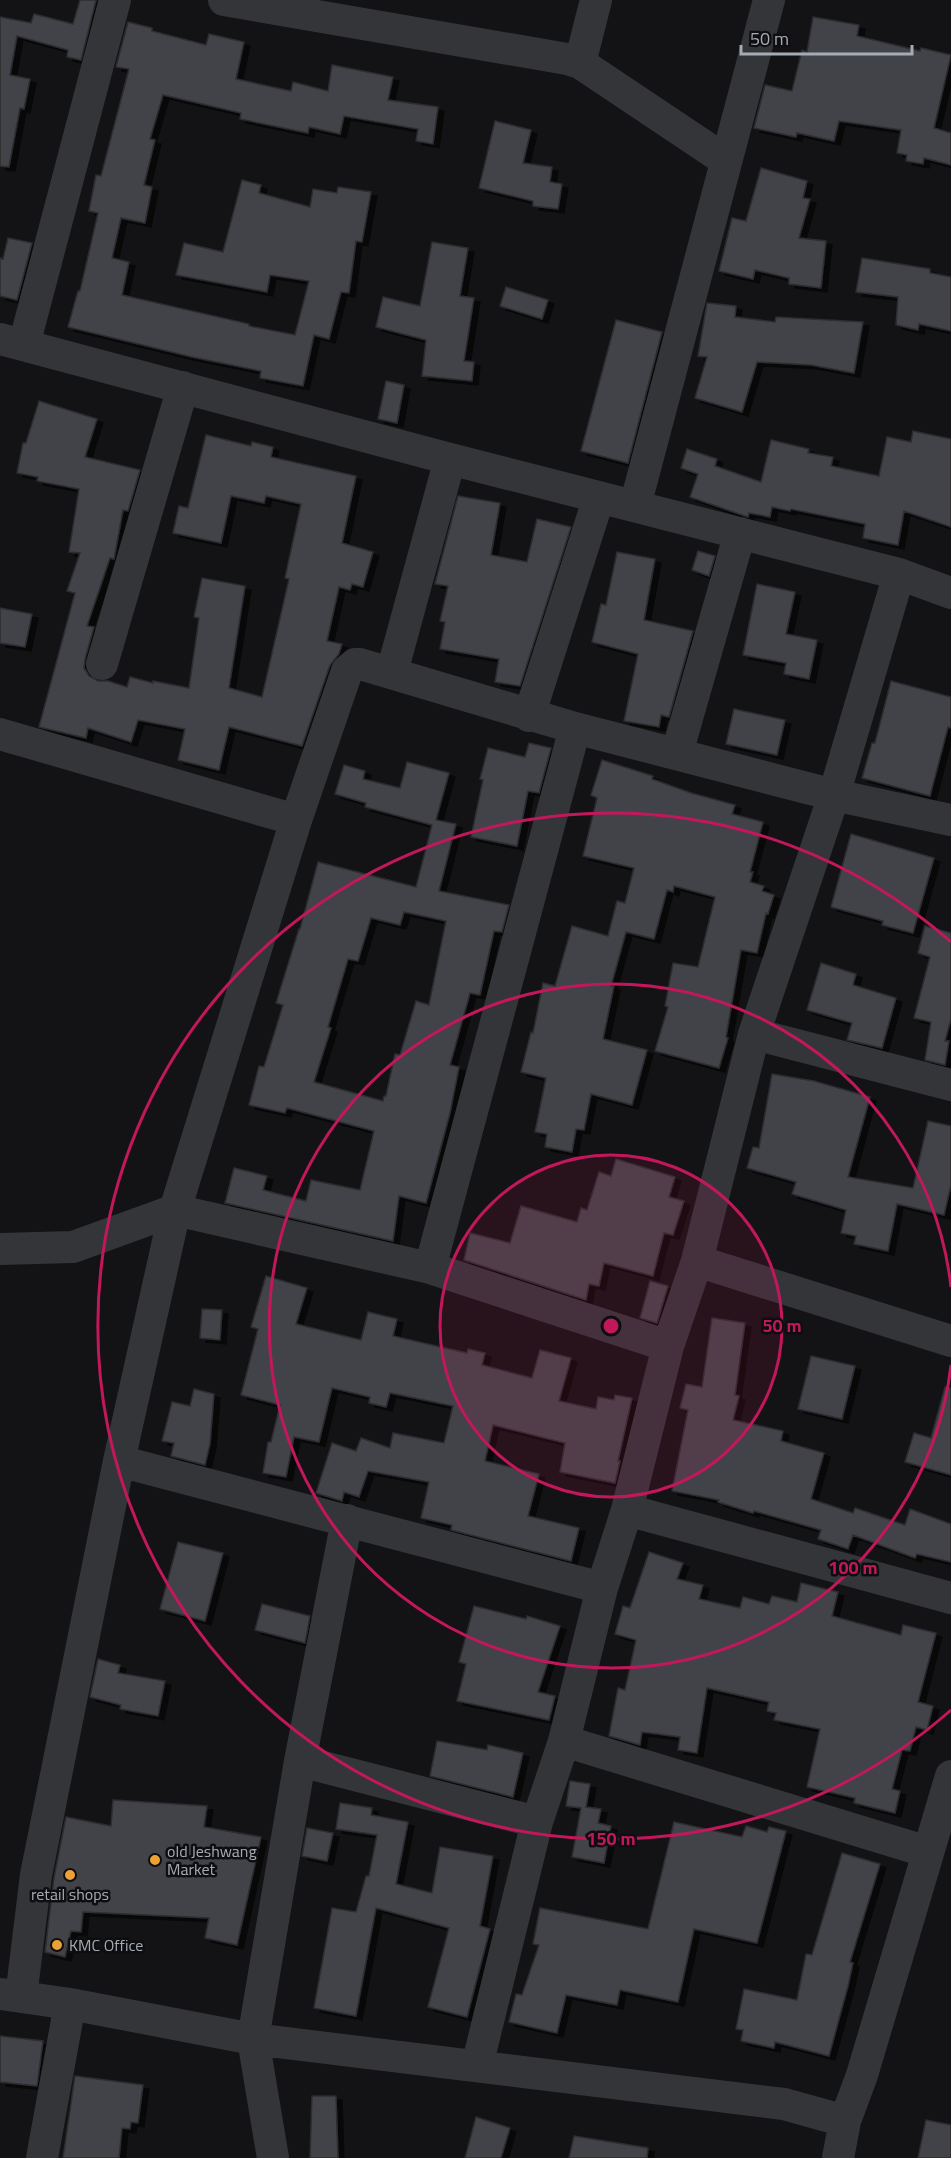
<svg xmlns="http://www.w3.org/2000/svg" width="951" height="2158" viewBox="0 0 951 2158" font-family="'Titillium Web',sans-serif">
<style>
.building{fill:#424348;stroke:#2d2d31;stroke-width:1.5;fill-rule:evenodd;filter:url(#shadow)}
.lines{fill:none;stroke-linecap:round;stroke-linejoin:round}
.minor{stroke:#343539;stroke-width:32}
.ring{fill:none;stroke:#c2185b;stroke-width:3}
.poi-dot{fill:#eca233;stroke:#0e0e10;stroke-width:2}
.labels{text-anchor:middle;stroke-width:5;stroke-linejoin:round;paint-order:stroke}
.poi-label{font-size:16px;fill:#a5abb5;stroke:#0e0e10;text-anchor:start}
.centre{fill:#c2185b;stroke:#0e0e10;stroke-width:3}
.ring-label{font-size:18px;text-anchor:middle;font-weight:bold;fill:#c2185b;stroke:#0e0e10;stroke-width:5;stroke-linejoin:round;paint-order:stroke}
</style>
<defs>
<filter id="shadow"><feDropShadow dx="6" dy="4" stdDeviation="0" flood-color="#0009"/></filter>
</defs>
<rect width="100%" height="100%" fill="#131315"/>
<path class="building" d="M80,0h16l-15,60 -14,-3 1,-7 -51,-14 -7,39 20,4 -6,30 -4,-1 -11,59 -9,-1v-149l31,6 3,-9 39,10z
M813,17l46,8 -2,11 63,15 1,-3 30,7 -17,73 17,5v32l-27,-7 -1,6 -17,-3 1,-6 -10,-2 4,-23 -62,-9 -5,20 -37,-8 -1,4 -42,-9 11,-43 27,6 10,-41 5,2z
M128,22l24,6v3l54,14 3,-11 35,8 -8,37 55,12 2,-9 35,9 4,-26 61,12 -5,23 50,7 -5,37 -17,-3 2,-12 -74,-13 -4,18 -31,-7 -1,6 -68,-14 1,-6 -78,-18 -13,44 5,1 -11,45 8,2 -7,36 -24,-5 -9,40 17,4 -7,33 127,29v2l46,9 14,-54 -39,-6 -3,17 -91,-17 8,-32 39,9 19,-72 19,5 -2,8 51,14 3,-18 24,4 1,-6 33,5 -9,50 -6,-1 -7,52 -8,-1 -12,47 -15,-4 -11,51 -43,-8 1,-7 -69,-14 -124,-30 10,-36h2l18,-78 -9,-2 7,-36 5,1 28,-107 -13,-2z
M495,121l36,9 -8,33 29,4 -2,15 12,2 -4,25 -25,-3v-5l-54,-13z
M761,168l46,13 -4,17 7,1 -11,39 27,3 -5,47 -32,-4v-6l-34,-8 -2,9 -34,-8 13,-53 14,3z
M8,238l24,5 -15,57 -17,-4v-38l3,1z
M432,242l36,6 -8,48 14,2 -10,63 10,1 -2,19 -50,-5 4,-36 -50,-13 7,-30 37,9z
M862,258l68,11v4l21,4v54l-32,-7 -1,6 -22,-5 2,-28 -42,-5z
M506,287l42,13 -6,19 -42,-13z
M707,303l29,3 -1,11 40,5 1,-5 87,5 -9,51 -43,-8 -54,-3 -15,50 -47,-14 12,-41 -9,-1z
M616,320l46,12 -34,131 -47,-12z
M386,381l18,4 -7,38 -19,-4z
M39,401l58,18 -12,38 55,13 -12,41 -5,-1 -9,49 -4,-1 -23,68 7,1 -9,32 -1,9 5,8 9,5h10l19,6 3,-10 23,6v-2l36,7 10,-70 -5,-1 8,-39 43,8 -16,102 33,9 27,-118 -4,-1 16,-74 -35,-8 -2,7 -33,-7 -10,47 -48,-10 6,-27 9,2 18,-73 45,11 1,-4 21,5 -2,10 85,19 -14,67 31,9 -10,35 -11,-3 -2,6 -11,-3 -12,54 15,3 -3,10 -9,11 -28,81 -73,-19 -10,43 -41,-10 7,-31 -47,-9 -7,22 -43,-14 -2,10 -47,-11 36,-134 -8,-2 13,-38 -11,-1 10,-63 -42,-8 1,-4 -21,-4 6,-30h3z
M913,431l38,8v88l-47,-16 -6,34 -35,-7 2,-14 -74,-15 -1,2 -18,-4 -2,10 -21,-4 -1,4 -58,-20 8,-23 -17,-6 6,-19 30,10 -2,7 46,16 10,-42 38,9 -1,4 25,4 -2,9 48,10 8,-39 24,5z
M458,496l42,7 -9,52 36,7 10,-43 34,8 -51,159 -25,-4 4,-23 -59,-10 5,-27 -5,-1 8,-35 -13,-2z
M698,551l17,5 -6,20 -17,-6z
M617,552l38,7 -11,61 49,11 -24,86 -8,-2 -2,12 -35,-6 14,-67 -46,-12 9,-38 5,1z
M757,584l38,8 -9,42 31,6 -8,39 -25,-5 2,-11 -43,-8z
M0,608l32,6 -7,33 -25,-4z
M891,681l60,16v31l-3,-1 -18,69 -68,-18 10,-35h3z
M734,709l51,11 -8,35 -51,-11z
M529,743l22,5 -12,45 -11,-2 -11,55 -46,-9 12,-57 -3,-1 8,-31 37,9z
M602,760l51,16 -1,3 39,14 44,12 -3,9 31,8 -13,50h3l-3,10 14,4 -2,5 12,4 -6,19 -2,-1 -9,40 -16,-3 -15,87 2,1 -9,30 -64,-17 13,-44 -3,-1 8,-43 25,4 17,-70 -41,-11 -1,6 -6,-2 -13,49 -28,-7 -15,54h3l-11,53 44,11 -15,55 -41,-11 -7,36 -8,-1 -4,23 -27,-5 2,-13 -12,-2 11,-54 -25,-6 10,-40 2,1 10,-50 12,3 17,-60 36,10 9,-35 8,2 9,-35 -51,-12 14,-58 -6,-3z
M407,762l42,11 -13,47 20,4 -17,67 70,14 -7,27 -8,-1 -14,64 -10,-2 -20,72 9,2 -9,46 -24,90 -27,-7 -6,45 -168,-38 9,-35 33,8 -4,14 43,11 5,-21 49,10 14,-59 -87,-23 -2,5 -36,-8 10,-39 5,1 19,-62 -7,-2 23,-74h1l18,-67 98,25 16,-62 -67,-18 1,-4 -31,-9 9,-29 21,6 -2,8 37,9zM404,912l42,9 -17,84 -13,-4 -16,54 -5,-1 -9,42h-2l-1,5 -69,-19 17,-54 -3,-1 20,-68 10,2 13,-43 29,7z
M851,834l83,24 -21,75 -31,-8 1,-4 -52,-14z
M925,926l26,7v86l-6,22h4l-4,24 -20,-5 6,-38 -17,-4 16,-61 -12,-4z
M821,963l35,11 -3,11 43,13 -14,50 -35,-8 5,-17 -45,-13z
M772,1074l42,7 56,16 -22,80 65,11 15,-67 23,5v59l-7,30 -47,-11 -9,47 -34,-7 2,-8 -15,-3 5,-23 -54,-16 4,-12 -49,-14 6,-21 6,1z
M616,1159l59,18 -6,20 15,4 -11,34 -9,-2 -11,43 -49,-13 -5,23 -10,-2 -3,16 -122,-40 6,-27 40,10 11,-37 56,16 4,-14 6,2 12,-38 12,4z
M266,1276l41,12 -11,36 65,16 7,-28 29,7 -4,17 74,17 1,-4 17,4 -3,12 50,13 8,-28 31,8 -12,43 37,8 2,-12 16,3 1,-5 17,3 -14,63h2l-5,22 -55,-11 5,-29 -72,-18 -8,36 54,13 -11,42 51,12 -8,33 -120,-31 1,-5 -31,-7 8,-36 -61,-11 -9,26 -15,-5 -2,9 -26,-8 16,-50 24,8 5,-13 29,10 3,-15 51,10 9,-37 -63,-13 -4,14 -17,-4 1,-6 -38,-9 -13,54 -25,-5 -8,40 -23,-4 5,-31h3l9,-37 -39,-10 17,-66 -7,-2z
M650,1281l18,5 -11,37 -17,-5z
M202,1309l20,1 -2,30 -20,-2z
M712,1318l33,5 -10,72 4,1 -6,24 50,11 -2,10 43,12 -13,46 42,14 2,-5 50,17 5,-16 41,15v38l-34,-8 -2,4 -62,-23 -5,14 -30,-10 3,-9 -67,-19 -1,2 -35,-11 1,-2 -47,-9 16,-81 -8,-2 6,-24 16,3z
M811,1356l44,10 -13,53 -44,-10z
M945,1387l6,1v87l-46,-13 9,-29 17,5z
M194,1389l20,5 -4,50 -5,21 -34,-9 3,-13 -12,-2 10,-39 18,4z
M178,1542l45,11 -18,68 -45,-12z
M649,1552l34,11 -6,16 26,6 -4,14 41,9 3,-11 26,7 3,-8 25,6 4,-19 37,9 -6,24 69,19 2,-10 33,8 -18,69 15,4 -6,24 -11,-3 -6,24 -8,-1 -10,39 8,2 -5,22 -41,-10 1,-5 -48,-11 13,-58 -46,-9 2,-7 -9,-2 2,-9 -62,-14 -10,65 -19,-3 2,-13 -38,-5 -2,13 -31,-9 9,-48 7,2 11,-50 -21,-6 8,-28 7,2z
M262,1604l48,12 -5,27 -50,-13z
M474,1606l52,13 1,-3 33,10 -22,66 17,4 -6,24 -92,-19 9,-37 -7,-2z
M98,1659l22,6 -2,8 47,8 -7,35 -38,-7 1,-4 -31,-8z
M437,1741l50,9 1,-5 35,8 -10,44 -83,-21z
M570,1781l20,3 -4,23 15,2 -3,14 13,3 -7,37 -32,-6 9,-49 -15,-2z
M113,1800l94,6 -3,21 57,10 -24,108 -32,-7 4,-20 -126,-6 -2,20 -10,-1 -6,26 -20,-5 9,-74 12,-61 45,9z
M340,1803l32,5 -1,7 37,7 -12,62 36,9 8,-46 53,9 -13,70 10,3 -23,88 -39,-10 21,-79 -73,-20 -20,108 -42,-8 18,-100 24,4 10,-36h3l8,-41 -41,-6z
M674,1822l68,15 4,-11 21,6 2,-5 17,4 -29,112 -63,-14 -16,73 -58,-12 -3,15 -51,-10 -9,38 -48,-11 7,-28 6,1 17,-50 -6,-1 7,-36 108,21z
M307,1828l26,5 -6,28 -25,-5z
M842,1853l38,11 -30,98 3,1 -5,23 -19,70 -54,-14 -1,6 -33,-7 2,-11 -7,-1 8,-40 53,11 9,-46 6,1z
M0,2036l43,5 -6,45 -37,-4z
M75,2076l68,9 -5,38 -7,-1 -1,7 -8,-1 -3,30h-56z
M312,2096h24l2,62h-28z
M476,2117l34,11 -9,30h-36z
M926,2120l25,5v33h-33z
M574,2136l74,12 -1,10h-78z"/>
<g class="lines">
<path class="minor" d="M224,0l343,59 13,4 145,97
M580,63l16,-63
M0,339l450,120 449,115 52,19
M24,345l91,-345
M635,506l134,-506
M102,664l81,-277
M392,672l58,-213
M529,716l70,-219
M0,734l296,86
M677,753l63,-220
M754,1034l197,51
M0,1249l73,-2 102,-37 255,58 238,78
M697,1261l254,80
M430,1268l145,-540
M119,1461l483,127
M627,1510l324,88
M564,1741l364,111
M300,1761l237,61
M1,1994l69,10 183,35 531,65 61,17
M21,1997l15,-122 83,-414 56,-251 121,-390 51,-149 8,-7h5l215,64 259,67 117,25
M477,2066l60,-244 27,-81 38,-153 25,-78 41,-164 29,-85 57,-227 80,-239 65,-221
M42,2158l28,-154
M273,2158l-20,-119 47,-278 47,-241
M838,2158l7,-37 17,-46 89,-299"/>
</g>
<circle cx="611" cy="1326" r="171" fill="#c2185b" fill-opacity=".12"/>
<g class="ring">
<circle cx="611" cy="1326" r="171"/>
<path d="M951 1365A342 342 0 1 1 951 1287"/>
<path d="M951 1710A513 513 0 1 1 951 942"/>
</g>
<g class="poi-dot">
<circle cx="155" cy="1860" r="6"/>
<circle cx="70" cy="1875" r="6"/>
<circle cx="57" cy="1945" r="6"/>
</g>
<g class="labels">
<g class="poi-label">
<text x="167" y="1857">old Jeshwang<tspan x="167" dy="18">Market</tspan></text>
<text x="70" y="1900" text-anchor="middle">retail shops</text>
<text x="69" y="1951">KMC Office</text>
</g>
</g>
<circle cx="611" cy="1326" r="9" class="centre"/>
<g class="ring-label">
<text x="782" y="1332">50 m</text>
<text x="853" y="1574">100 m</text>
<text x="611" y="1845">150 m</text>
</g>
<path d="M741 45v9h171v-9" fill="none" stroke="#a5abb5" stroke-width="3"/>
<text x="750" y="45" font-size="18" fill="#a5abb5" stroke="#0e0e10" stroke-width="4.5" paint-order="stroke">50 m</text>
</svg>
